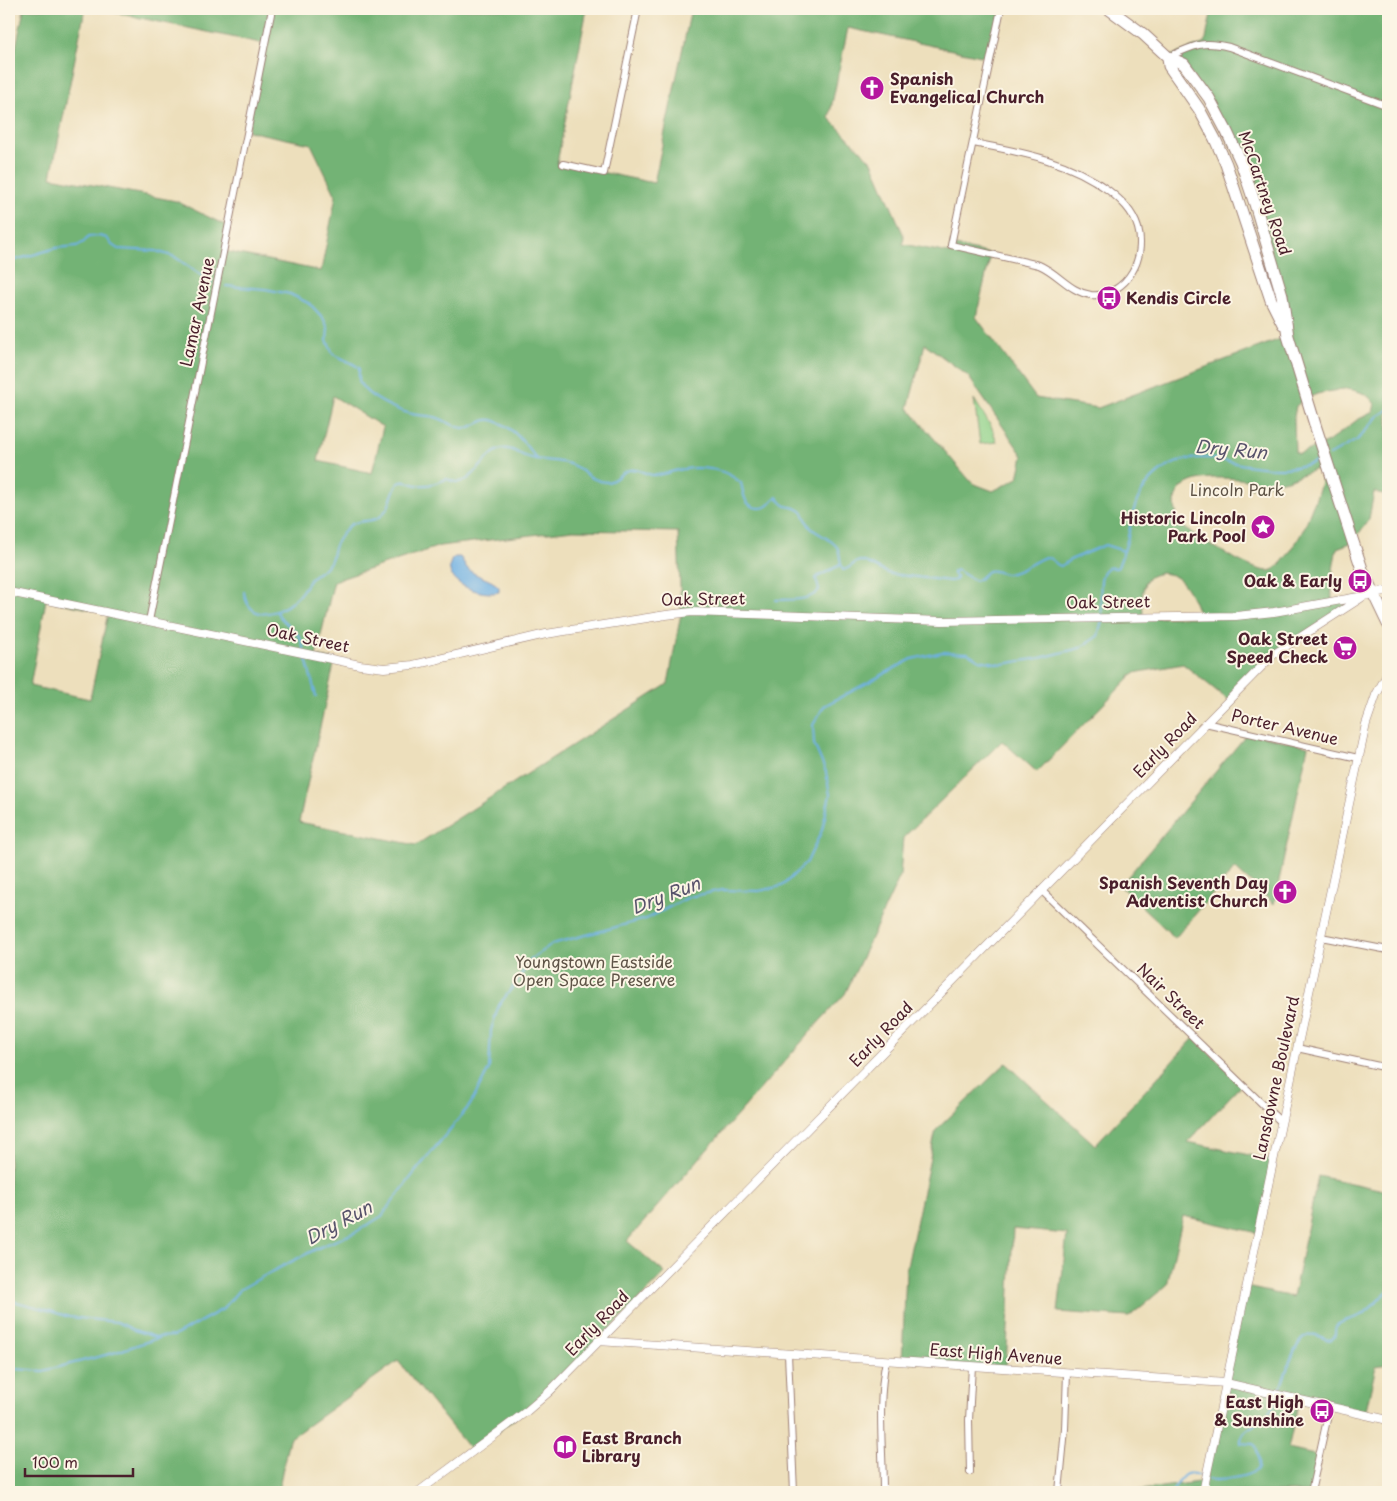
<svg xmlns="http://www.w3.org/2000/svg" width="1397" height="1501" viewBox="0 0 1397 1501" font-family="'Playpen Sans',sans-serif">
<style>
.green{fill:#8fd189;stroke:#6c785a}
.forest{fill:#73b375;stroke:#5e6950;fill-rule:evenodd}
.water{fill:#6eb0e3;stroke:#5c6887}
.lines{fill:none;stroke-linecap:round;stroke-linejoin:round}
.stream{stroke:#6eb0e3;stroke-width:2}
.minor-casing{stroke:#9c7f74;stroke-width:8}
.tertiary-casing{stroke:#9c7f74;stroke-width:9}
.trunk-casing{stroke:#9c7f74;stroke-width:13}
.minor{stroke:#fff;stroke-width:6}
.tertiary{stroke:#fff;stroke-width:8}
.trunk{stroke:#fff;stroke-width:11}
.labels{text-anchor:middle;stroke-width:4;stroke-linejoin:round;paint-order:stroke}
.poi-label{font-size:16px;font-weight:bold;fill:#4a1f2b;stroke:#fcf5e5;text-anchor:end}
.street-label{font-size:16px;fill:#4a1f2b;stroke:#fcf5e5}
.park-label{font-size:16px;fill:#5f5447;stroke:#fcf5e5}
.water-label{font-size:18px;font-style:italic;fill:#57526b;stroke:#fcf5e5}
</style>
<rect width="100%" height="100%" fill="#fcf5e5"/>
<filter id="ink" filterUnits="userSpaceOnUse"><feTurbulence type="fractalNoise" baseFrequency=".02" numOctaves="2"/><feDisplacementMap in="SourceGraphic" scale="10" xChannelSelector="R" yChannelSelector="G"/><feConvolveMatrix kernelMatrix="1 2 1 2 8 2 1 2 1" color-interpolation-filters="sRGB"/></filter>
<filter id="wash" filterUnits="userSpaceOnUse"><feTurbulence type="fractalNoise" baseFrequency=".0096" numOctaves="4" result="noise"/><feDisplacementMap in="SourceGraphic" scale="20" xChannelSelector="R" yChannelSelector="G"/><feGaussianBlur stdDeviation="1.12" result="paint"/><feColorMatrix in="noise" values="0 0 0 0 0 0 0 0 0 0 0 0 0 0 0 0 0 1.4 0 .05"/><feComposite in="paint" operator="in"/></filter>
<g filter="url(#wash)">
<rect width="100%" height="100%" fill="#eddfbc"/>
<path class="green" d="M974,399l18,29 5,14 -17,2z"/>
<path class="forest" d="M24,9h61l-34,168 125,24 53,26 -5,24 97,20 15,-75 -25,-52 -63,-13 17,-87 -168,-35h490l-30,154 97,20 37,-174h310l-11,49 -142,-30 -19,90 43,44 32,74 -1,8 46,9 2,-8 40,9 -15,63 60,81 62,10 190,-72 -47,-174 -49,-87 -24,-18 37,-14 7,-34h176v486l-14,-3 -5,27 -16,23 -16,6c-4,18 -6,34 -5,53l32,-5 -79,49 -57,55 -45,-36 -49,9 -97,99 -35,-31 -99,97 -3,38 -55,118 -25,27 -193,220 38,32 -115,118 -78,61 -74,-91 -109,78 -11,53h-269v-1412zM925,344l43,32 55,80 -5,22 -25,13 -21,-8 -64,-75zM1343,389c13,1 24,3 32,15l-2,8 -16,8 -29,22 -29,12 -4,-2 -1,-35 2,-11 7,-6 14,-6zM333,396l50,31 -11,46 -54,-12zM1322,467c3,14 -10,39 -15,54 -4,12 -23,44 -35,49 -15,8 -85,-41 -100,-50l5,-4c-13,-45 43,-39 71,-36l1,8 38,-8zM573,530l105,2 3,81 -13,71 -252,161 -117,-23 36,-162 -19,-4 18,-75 106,-35zM1162,573c4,1 9,1 12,3 12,5 22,29 25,41l-56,1c0,-11 -3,-29 4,-38 3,-5 10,-6 15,-7zM46,600l62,13 -18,86 -60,-13z
M1248,733l60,13 -34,158 -39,-36 -60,70 -55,-52z
M1194,1038l48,46 -54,58 85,18 -15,73 -75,-17 -16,69 -38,32 -71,-5 9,-78 -54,-5 -7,140 -104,-8 4,-90 30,-141 70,-67 89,82z
M1318,1176l70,15v173l-12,2 -11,49 -66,-15 -11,49 31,7 -8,36h-185l79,-11 41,-194 47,10z"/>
<path class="water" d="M455,557h5c3,3 4,7 7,11 8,9 24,10 32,19v5c-17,5 -60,-9 -47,-33z"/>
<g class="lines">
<path class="stream" d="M9,263l3,-2 44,-13 21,-2 7,-4 4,-5 11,-1 8,2 5,7 6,4 38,2 19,6 37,26
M226,286l39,3 25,5 20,10 13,14 5,10 -1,12 6,14 22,11 4,3c0,5 -1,11 1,15 6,14 38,28 52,31 8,2 18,1 26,4 9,3 15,9 25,10 14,1 18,-12 32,-7 19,6 30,24 42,38
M1330,455l27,-15 21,-24 10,-6
M244,592c1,6 3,13 8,17 12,11 35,-1 44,-11 7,-6 10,-15 16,-21 6,-5 13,-8 18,-15 3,-4 2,-9 4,-14 2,-6 8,-14 12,-19 7,-10 22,-6 32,-11 16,-11 12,-28 21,-35 6,-4 12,1 18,2 13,1 18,-2 30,-6 3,1 7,3 10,3 16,2 29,-30 45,-33 9,-2 17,5 25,8 15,5 31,2 45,8 11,5 21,17 34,17 10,0 14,-10 23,-12 10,-3 15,5 25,5 10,0 20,-5 30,-6 20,-3 42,0 57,14 3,12 3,24 18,25 2,0 5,0 8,-2 3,-2 5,-6 9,-9l2,1c9,14 13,5 23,13 5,4 5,12 10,17 8,7 19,10 26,19 4,6 2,16 6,23 7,-1 11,-9 18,-9 6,0 22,11 30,13l59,7 6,-1v-3l-3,-3v-2l4,-2 18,11c6,-2 8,-7 13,-10 8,-3 12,4 20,3 14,-2 24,-12 37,-17 8,0 9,8 16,9l9,-6 35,-15 19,6
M776,600c13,-1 34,2 43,-10l-3,-11 1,-2 23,-12
M276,611c10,18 24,16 28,39
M1102,616c0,-10 -6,-44 6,-48 1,-1 6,0 8,0l2,-1c3,-9 7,-17 9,-26 4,-16 5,-33 14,-48 13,-21 34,-35 59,-35 16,-1 31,5 46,7 25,4 52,6 75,-6
M305,655l11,41
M9,1300l35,9 25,8 48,5 17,8 21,7 19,-1 49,-27 16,-19 32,-18 49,-25 36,-15 26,-16 33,-44 55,-67 19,-36 2,-39 8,-25 16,-21 17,-26 20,-14 94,-25 43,-22 33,-7 37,1 23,-5 25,-24 15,-32 8,-35 -4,-23 -12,-28 -1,-19 11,-19 88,-47 30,-7 26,1 11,7 23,4 38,-6 40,-10 18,-12 4,-16
M9,1367l6,2 28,2 70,-18 48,-16
M1279,1393c4,-12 15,-50 26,-56 3,-2 8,-3 11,-2 6,1 16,11 19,-1 0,-3 0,-5 1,-8 7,-7 17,-6 25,-11 11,-6 18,-17 27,-24
M1208,1479c13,3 38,-2 49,-9 3,-7 1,-16 -1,-24l-3,-2 -12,-1c-1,-13 12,-16 20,-23 8,-7 13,-13 16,-22
M1172,1492c11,-17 11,-23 32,-15"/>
</g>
</g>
<g filter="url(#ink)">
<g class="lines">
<defs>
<path id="minor" d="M1168,57c27,-11 31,-17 61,-10l159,59
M973,143c47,9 95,17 135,47 13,10 25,21 30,38 4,14 2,31 -6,44 -8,14 -24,25 -41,23 -21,-3 -33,-22 -52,-30l-88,-20 50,-236
M563,164l41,9 34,-164
M149,621l123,-612
M1205,723l153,35
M1041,890l240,232
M1321,937l67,13
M1297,1048l91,20
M788,1354l6,138
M970,1472l-1,-52 3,-54
M883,1492c0,-45 -6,-87 3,-132
M1059,1492l6,-63 2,-56
M1311,1492l19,-86"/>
<path id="tertiary" d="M9,592l351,73 24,3 29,-3 133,-31 120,-19 26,-3 250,9 294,-5 38,-4 90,-16 24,-6
M598,1341l628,42 162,37
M418,1492l109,-81 23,-20 724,-737 87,-56
M1203,1492l163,-768 10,-29 12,-22"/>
<path id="trunk" d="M1109,9l34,25 25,23 16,7 25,34 18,34 14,30 14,42 27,91 6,41 28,92 37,114 10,30 25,52
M1168,57l1,9 30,43 16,30 11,25 45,136 12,24"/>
</defs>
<use href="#minor" class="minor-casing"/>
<use href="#tertiary" class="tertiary-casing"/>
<use href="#trunk" class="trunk-casing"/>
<use href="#minor" class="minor"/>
<use href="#tertiary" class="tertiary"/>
<use href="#trunk" class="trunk"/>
</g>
</g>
<defs>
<symbol id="church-disc" viewBox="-11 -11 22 22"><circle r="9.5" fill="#b5179e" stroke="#fcf5e5"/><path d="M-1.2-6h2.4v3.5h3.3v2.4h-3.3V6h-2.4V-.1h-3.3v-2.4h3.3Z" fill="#fff"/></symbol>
<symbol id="bus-disc" viewBox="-11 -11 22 22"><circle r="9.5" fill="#b5179e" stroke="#fcf5e5"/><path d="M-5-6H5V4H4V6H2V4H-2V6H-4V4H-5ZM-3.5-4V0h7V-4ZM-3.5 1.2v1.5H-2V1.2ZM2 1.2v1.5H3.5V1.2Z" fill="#fff"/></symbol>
<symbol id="sight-disc" viewBox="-11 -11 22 22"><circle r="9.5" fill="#b5179e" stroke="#fcf5e5"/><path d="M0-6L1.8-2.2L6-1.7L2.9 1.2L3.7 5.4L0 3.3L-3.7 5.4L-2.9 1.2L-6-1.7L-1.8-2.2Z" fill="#fff"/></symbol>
<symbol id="supermarket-disc" viewBox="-11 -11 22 22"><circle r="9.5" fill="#b5179e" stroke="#fcf5e5"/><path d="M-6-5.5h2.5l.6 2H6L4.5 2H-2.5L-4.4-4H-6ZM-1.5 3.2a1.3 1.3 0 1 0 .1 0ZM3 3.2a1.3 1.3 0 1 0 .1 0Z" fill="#fff"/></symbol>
<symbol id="library-disc" viewBox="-11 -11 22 22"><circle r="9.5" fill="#b5179e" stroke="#fcf5e5"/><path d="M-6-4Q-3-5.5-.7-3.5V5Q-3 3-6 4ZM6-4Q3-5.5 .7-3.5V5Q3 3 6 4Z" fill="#fff"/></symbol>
</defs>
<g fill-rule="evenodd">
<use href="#church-disc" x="858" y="74" width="28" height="28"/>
<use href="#bus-disc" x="1095" y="284" width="28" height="28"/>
<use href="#sight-disc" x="1249" y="513" width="28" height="28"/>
<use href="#bus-disc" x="1346" y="567" width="28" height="28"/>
<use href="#supermarket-disc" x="1331" y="634" width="28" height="28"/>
<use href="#church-disc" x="1271" y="878" width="28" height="28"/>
<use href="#bus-disc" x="1308" y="1397" width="28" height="28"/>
<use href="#library-disc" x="551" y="1433" width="28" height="28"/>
</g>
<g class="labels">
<g class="poi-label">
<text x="890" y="85" text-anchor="start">Spanish<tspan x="890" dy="18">Evangelical Church</tspan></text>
<text x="1126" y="304" text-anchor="start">Kendis Circle</text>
<text x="1246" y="524">Historic Lincoln<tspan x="1246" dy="18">Park Pool</tspan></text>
<text x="1342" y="587">Oak &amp; Early</text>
<text x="1328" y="645">Oak Street<tspan x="1328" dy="18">Speed Check</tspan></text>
<text x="1268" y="889">Spanish Seventh Day<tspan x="1268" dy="18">Adventist Church</tspan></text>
<text x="1304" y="1408">East High<tspan x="1304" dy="18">&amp; Sunshine</tspan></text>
<text x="582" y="1444" text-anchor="start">East Branch<tspan x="582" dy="18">Library</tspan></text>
</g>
<g class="street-label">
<text transform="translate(1265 193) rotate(71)" y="6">McCartney Road</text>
<text transform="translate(197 312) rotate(-78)" y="6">Lamar Avenue</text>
<text transform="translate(703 599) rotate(-1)" y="6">Oak Street</text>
<text transform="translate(1108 602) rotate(-1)" y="6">Oak Street</text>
<text transform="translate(308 638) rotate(12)" y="6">Oak Street</text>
<text transform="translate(1285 727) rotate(13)" y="6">Porter Avenue</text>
<text transform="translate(1165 745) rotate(-46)" y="6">Early Road</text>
<text transform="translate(1171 996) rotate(44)" y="6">Nair Street</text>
<text transform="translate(881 1034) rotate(-46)" y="6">Early Road</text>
<text transform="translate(1276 1078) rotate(-78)" y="6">Lansdowne Boulevard</text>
<text transform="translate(597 1323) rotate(-46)" y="6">Early Road</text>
<text transform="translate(996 1354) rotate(4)" y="6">East High Avenue</text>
</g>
<g class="park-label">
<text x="1237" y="496">Lincoln Park</text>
<text x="594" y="968">Youngstown Eastside<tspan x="594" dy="18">Open Space Preserve</tspan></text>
</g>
<g class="water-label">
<text transform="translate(1231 450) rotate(5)" y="6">Dry Run</text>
<text transform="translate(666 896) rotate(-21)" y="6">Dry Run</text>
<text transform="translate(339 1223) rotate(-28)" y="6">Dry Run</text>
</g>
</g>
<rect width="1397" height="1501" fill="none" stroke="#fcf5e5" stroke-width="30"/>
<path d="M25 1468v8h108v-8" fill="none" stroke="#4a1f2b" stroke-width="2.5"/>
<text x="32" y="1468" font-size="15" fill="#4a1f2b" stroke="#fcf5e5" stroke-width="4" paint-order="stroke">100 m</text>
</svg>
